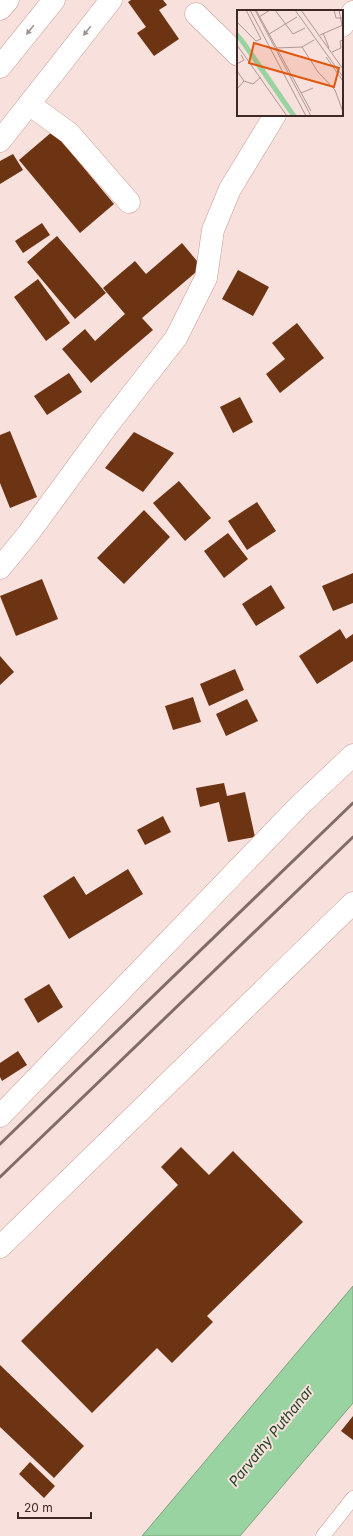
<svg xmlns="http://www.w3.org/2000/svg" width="353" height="1536" viewBox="0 0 353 1536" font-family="Inter,sans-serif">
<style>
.water{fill:#99d3a1;stroke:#7ea07c}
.building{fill:#6c3412}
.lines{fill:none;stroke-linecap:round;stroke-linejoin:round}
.service-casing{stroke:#ce9991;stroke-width:15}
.minor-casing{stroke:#ce9991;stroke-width:23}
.tertiary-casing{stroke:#ce9991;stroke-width:23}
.secondary-casing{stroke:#ce9991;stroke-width:23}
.trunk-casing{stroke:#ce9991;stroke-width:23}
.service{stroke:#fff;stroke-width:14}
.minor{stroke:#fff;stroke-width:22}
.tertiary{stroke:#fff;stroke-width:22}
.secondary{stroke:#fff;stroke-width:22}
.trunk{stroke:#fff;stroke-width:22}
.rail{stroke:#826c69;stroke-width:3}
.oneway{fill:#9e9492}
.labels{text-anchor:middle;stroke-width:4;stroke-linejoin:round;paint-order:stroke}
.water-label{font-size:14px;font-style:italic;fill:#153e1e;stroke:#f8e0dd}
.inset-road{fill:none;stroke:#ae9794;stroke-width:1}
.view{fill:#e0570d;fill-opacity:0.15;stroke:#e0570d;stroke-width:2}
.inset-edge{fill:none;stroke:#3e2926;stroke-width:2}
</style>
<rect width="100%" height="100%" fill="#f8e0dd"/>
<path class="water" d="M353,1286v117l-113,133h-98z"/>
<path class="building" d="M131,0h32l4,5 -8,5 20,29 -25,17 -17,-23 9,-6 -18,-25z
M53,131l61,73 -34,29 -61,-73z
M13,154l10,16 -23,14v-23z
M42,223l8,12 -27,18 -8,-12z
M57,236l49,57 -31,26 -48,-57z
M182,243l20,24 -60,51 11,12 -62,53 -29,-34 23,-20 10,12 30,-27 -22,-26 32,-27 11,13z
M238,270l31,17 -16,29 -31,-17z
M38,279l32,44 -24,18 -32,-44z
M297,323l27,35 -44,35 -14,-19 19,-15 -13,-16z
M69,373l13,19 -35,23 -13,-19z
M240,397l13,25 -20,11 -13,-26z
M10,431l27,66 -27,11 -10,-25v-48z
M134,432l40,21 -31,39 -38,-24z
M179,481l32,37 -26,23 -32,-38z
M257,502l19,29 -29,19 -19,-29z
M144,510l26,27 -46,47 -27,-26z
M228,533l20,26 -24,19 -20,-27z
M353,573v30l-20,8 -11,-25z
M42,579l16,40 -42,17 -16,-40z
M271,585l14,23 -29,18 -14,-22z
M340,629l6,10 7,-5v27l-36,23 -18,-28z
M0,656l14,16 -14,13z
M235,669l9,21 -35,16 -9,-22z
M193,697l8,25 -28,8 -8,-24z
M247,699l11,22 -32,15 -10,-22z
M224,783l3,13 18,-4 10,45 -27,5 -9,-40 -19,5 -4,-19z
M163,816l8,16 -26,13 -8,-15z
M128,869l15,25 -74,45 -26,-43 31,-20 12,19z
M49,984l14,23 -25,16 -14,-24z
M18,1051l9,14 -25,16 -2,-4v-14z
M181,1147l28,28 24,-24 70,71 -96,94 6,6 -41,41 -15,-15 -65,65 -71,-72 157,-156 -17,-18z
M0,1365l84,81 -30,32 -54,-51z
M353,1416v24l-12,-9z
M30,1462l25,24 -11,12 -25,-24z"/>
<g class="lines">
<defs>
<path id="service" d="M323,1536l30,-38"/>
<path id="minor" d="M196,14l42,41
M342,26l11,-14
M29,104l40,29 60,69
M0,568l28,-34 80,-109 68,-87 30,-60 7,-48 17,-41 45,-74
M0,1116l298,-309 55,-52"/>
<path id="tertiary" d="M0,141l111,-141"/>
<path id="secondary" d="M0,1247l353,-344"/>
<path id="trunk" d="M0,9l8,-9
M0,67l54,-67"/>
</defs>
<use href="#service" class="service-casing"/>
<use href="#minor" class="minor-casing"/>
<use href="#tertiary" class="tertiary-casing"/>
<use href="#secondary" class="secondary-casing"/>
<use href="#trunk" class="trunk-casing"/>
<use href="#service" class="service"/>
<use href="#minor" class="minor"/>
<use href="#tertiary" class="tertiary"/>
<use href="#secondary" class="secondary"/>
<use href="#trunk" class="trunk"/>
<path class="rail" d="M0,1144l353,-341
M0,1177l353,-340"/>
</g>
<defs><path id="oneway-solid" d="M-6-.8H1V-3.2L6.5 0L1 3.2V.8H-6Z"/></defs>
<g class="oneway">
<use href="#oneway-solid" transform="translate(30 30) rotate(129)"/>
<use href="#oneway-solid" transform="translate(87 31) rotate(128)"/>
</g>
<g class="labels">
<g class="water-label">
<text transform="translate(271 1436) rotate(-51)" y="5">Parvathy Puthanar</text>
</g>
</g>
<g transform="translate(237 10)">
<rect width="106" height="106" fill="#f8e0dd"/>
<path d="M0,21l9,11 51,74h-6l-5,-7 -49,-71z" fill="#99d3a1"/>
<path class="inset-road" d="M13,0l56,106M18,0l56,106M19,0l55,101M38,0l18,24 12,-6M58,0l48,67M64,0l42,59M97,0l2,8h7M102,0l3,15M22,7l11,-7M0,12l19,19 5,-2 -15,-29M86,23l6,15M32,24l28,-17M83,25l23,-10M0,35l50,71M65,37l16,25 17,18 8,22M39,38l26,-1 12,-7M95,42l9,-4 -1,-7 3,-1M89,47l17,24M0,54l7,-4 -3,-5M0,61l7,10 -7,8M7,71l9,3 8,-7M64,83l12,-5"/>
<path class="view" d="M17,33l85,25 -5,19 -85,-24z"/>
<rect width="106" height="106" class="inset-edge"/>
</g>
<path d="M18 1512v6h73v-6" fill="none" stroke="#3e2926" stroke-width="2"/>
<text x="24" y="1512" font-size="12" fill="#3e2926" stroke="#f8e0dd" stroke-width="3" paint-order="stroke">20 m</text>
</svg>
